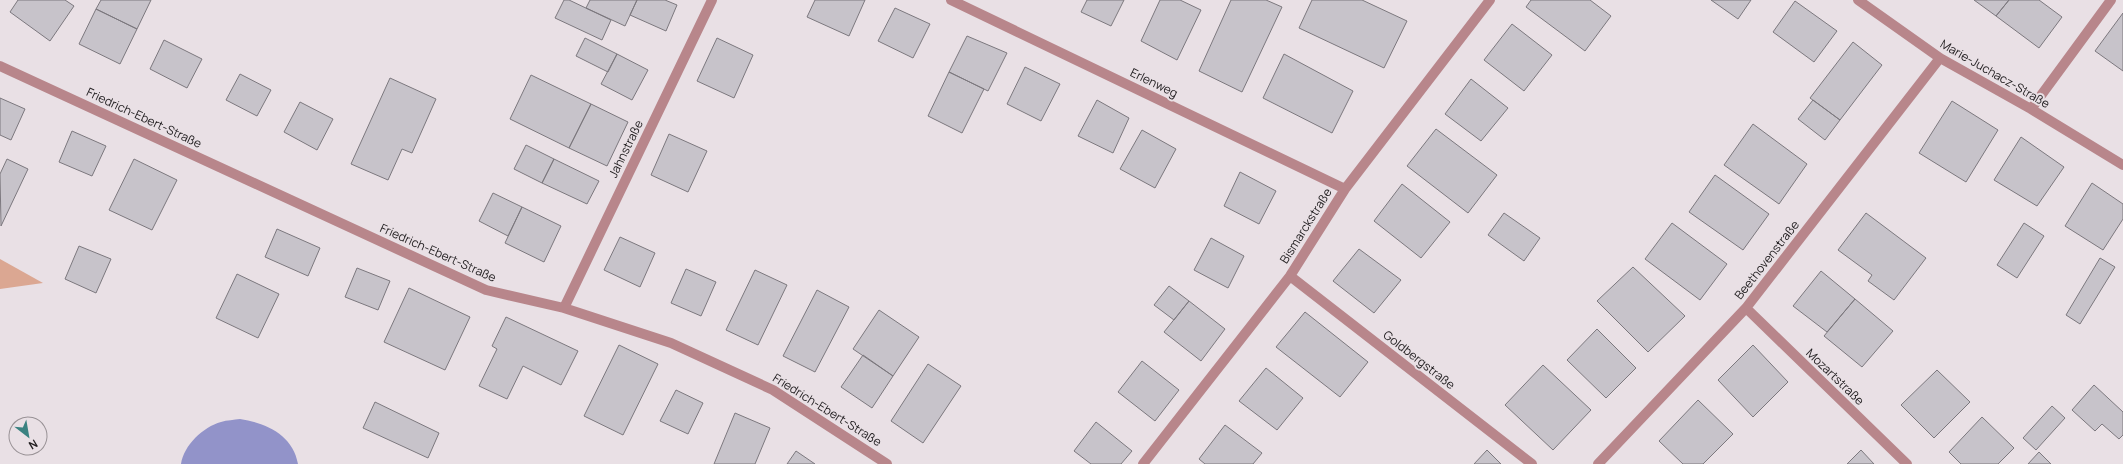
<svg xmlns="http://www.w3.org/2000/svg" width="2123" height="464" viewBox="0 0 2123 464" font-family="Manrope,sans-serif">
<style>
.green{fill:#dba792}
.water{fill:#9293c9}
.building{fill:#c7c3ca;stroke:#7c787e}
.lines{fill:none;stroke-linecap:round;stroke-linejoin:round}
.minor{stroke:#b8868b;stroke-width:10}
.labels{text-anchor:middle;stroke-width:4;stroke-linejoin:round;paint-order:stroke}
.street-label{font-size:12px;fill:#201d1f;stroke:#e9e0e5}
</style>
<rect width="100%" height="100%" fill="#e9e0e5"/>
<path class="green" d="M0,259l43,24 -43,6z"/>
<path class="water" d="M240,419c26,4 53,16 58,45h-117c3,-19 22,-37 40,-42 6,-2 13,-2 19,-3z"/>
<path class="building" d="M18,0h47l9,6 -24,35 -40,-29z
M101,0h50l-14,29 -41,-20z
M564,0h5l42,20 -9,20 -47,-22z
M590,0h47l-12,26 -39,-18z
M637,0h28l12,5 -11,26 -36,-16z
M815,0h50l-16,36 -42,-19z
M1087,0h37l-13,26 -30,-14z
M1160,0h20l21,10 -24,50 -36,-19z
M1231,0h35l16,7 -40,85 -43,-21z
M1312,0h50l45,21 -23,47 -85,-40z
M1531,0h59l21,16 -26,35 -59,-44z
M1711,0h40l-13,19z
M1974,0h35l-13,16z
M2009,0h30l23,17 -23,31 -43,-32z
M1795,1l42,30 -23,31 -41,-30z
M895,8l35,16 -17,34 -35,-17z
M96,9l41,20 -17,35 -41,-20z
M2123,13v58l-28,-20z
M1512,24l40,31 -28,36 -40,-31z
M967,36l40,17 -19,38 -39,-19z
M585,38l32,16 -9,18 -32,-16z
M717,38l36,17 -19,43 -37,-17z
M164,40l38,19 -15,29 -37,-19z
M1853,42l29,23 -42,55 -30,-22z
M617,54l31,16 -16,30 -31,-16z
M1284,54l69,37 -21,42 -69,-35z
M1025,67l35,17 -19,37 -34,-17z
M949,72l35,17 -22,44 -34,-17z
M240,74l31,16 -14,26 -31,-16z
M531,75l60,29 -22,44 -59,-29z
M390,78l46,21 -24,54 -10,-4 -14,31 -37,-16z
M1471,79l37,29 -27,33 -36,-27z
M0,98l25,11 -14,31 -11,-5z
M1097,100l32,18 -16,35 -35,-17z
M1813,100l27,20 -15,20 -27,-21z
M1952,101l46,29 -32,52 -47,-29z
M300,102l33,17 -16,31 -33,-18z
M591,104l37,18 -21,44 -38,-18z
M1753,124l54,40 -28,40 -55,-39z
M1436,129l61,46 -29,38 -61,-47z
M1142,130l34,19 -21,39 -35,-19z
M72,131l34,15 -14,30 -33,-14z
M669,134l38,17 -19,41 -37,-17z
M2021,137l43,30 -27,39 -43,-26z
M526,145l28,14 -12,24 -28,-14z
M7,159l21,10 -27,57 -1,-52z
M134,159l43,21 -25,50 -43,-20z
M554,159l45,22 -12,23 -45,-21z
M1240,172l36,19 -17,33 -35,-18z
M1715,175l54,39 -26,36 -54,-38z
M2092,183l31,21v15l-20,31 -38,-24z
M1402,184l48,38 -29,36 -47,-37z
M493,193l29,14 -14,29 -29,-15z
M522,207l39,19 -17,36 -39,-19z
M1504,213l36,25 -16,23 -36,-26z
M1866,213l60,45 -32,42 -26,-19 4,-6 -34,-25z
M1672,223l55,41 -27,36 -55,-41z
M2024,223l20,13 -27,42 -20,-13z
M277,229l43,19 -12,28 -43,-19z
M620,237l35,16 -15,34 -36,-17z
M1211,238l33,18 -16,32 -34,-18z
M79,246l32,13 -15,34 -31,-14z
M1359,249l42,31 -27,33 -41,-32z
M2100,258l15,9 -35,57 -14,-9z
M1633,267l52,49 -37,36 -51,-51z
M357,268l33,13 -12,29 -33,-13z
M686,269l30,13 -15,34 -30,-13z
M755,270l32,15 -29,60 -32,-15z
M1821,271l34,28 -28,33 -34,-26z
M237,274l42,20 -21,44 -42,-20z
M1169,286l20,15 -15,19 -20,-15z
M409,288l61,29 -25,53 -61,-28z
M817,290l32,17 -34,65 -32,-16z
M1855,299l38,32 -31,36 -38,-31z
M1189,301l36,28 -24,32 -37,-29z
M879,310l40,27 -26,39 -40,-27z
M1305,312l63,50 -28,35 -64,-50z
M506,317l72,34 -17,34 -38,-19 -16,33 -28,-13 18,-37 -5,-3z
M1597,329l39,39 -30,30 -39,-38z
M619,345l39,19 -35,71 -39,-19z
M1753,345l35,37 -35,35 -35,-37z
M863,355l30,21 -21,32 -31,-21z
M1142,361l37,29 -24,31 -37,-29z
M928,364l33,22 -38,57 -32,-22z
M1543,365l48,45 -38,40 -48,-45z
M1266,368l37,30 -26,32 -38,-29z
M1937,370l33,32 -36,36 -33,-33z
M2094,385l29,27v23l-4,4 -17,-15 -7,7 -23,-21z
M676,390l27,13 -15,31 -28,-13z
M1698,400l35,34 -30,30h-20l-24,-23z
M375,402l64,31 -11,25 -65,-30z
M2052,406l13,12 -29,32 -13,-12z
M735,413l35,15 -15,36h-41z
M1982,417l32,31 -16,16h-37l-12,-12z
M1096,422l36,29 -11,13h-30l-17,-13z
M1225,425l37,28 -9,11h-48l-6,-5z
M1487,450l14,14h-27z
M1861,450l13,14h-27z
M796,451l19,13h-28z
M2039,452l12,12h-23z"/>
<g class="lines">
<path class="minor" d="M951,0l394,189
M1858,0l82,58 91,51 92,56
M0,66l486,224 78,18 107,35 102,47 114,74
M2031,109l80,-109
M1290,276l242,188
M564,308l148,-308
M1746,308l161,156
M1143,464l147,-188 55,-87 145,-189
M1598,464l148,-156 194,-250"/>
</g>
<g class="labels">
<g class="street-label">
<text transform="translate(1995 74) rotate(30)" y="4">Marie-Juchacz-Straße</text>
<text transform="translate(1154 83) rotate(26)" y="4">Erlenweg</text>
<text transform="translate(144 118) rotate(25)" y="4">Friedrich-Ebert-Straße</text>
<text transform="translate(626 149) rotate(-64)" y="4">Jahnstraße</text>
<text transform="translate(1306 226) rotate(-58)" y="4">Bismarckstraße</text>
<text transform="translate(438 253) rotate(24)" y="4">Friedrich-Ebert-Straße</text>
<text transform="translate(1767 260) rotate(-52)" y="4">Beethovenstraße</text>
<text transform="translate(1419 360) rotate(38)" y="4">Goldbergstraße</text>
<text transform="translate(1835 377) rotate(44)" y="4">Mozartstraße</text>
<text transform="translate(827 410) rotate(32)" y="4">Friedrich-Ebert-Straße</text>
</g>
</g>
<g transform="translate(28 436) rotate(149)"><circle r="19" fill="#e9e0e5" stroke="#999296"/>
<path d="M0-3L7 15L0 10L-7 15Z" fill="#3a8281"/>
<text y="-6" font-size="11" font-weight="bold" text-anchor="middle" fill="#201d1f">N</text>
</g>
</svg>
